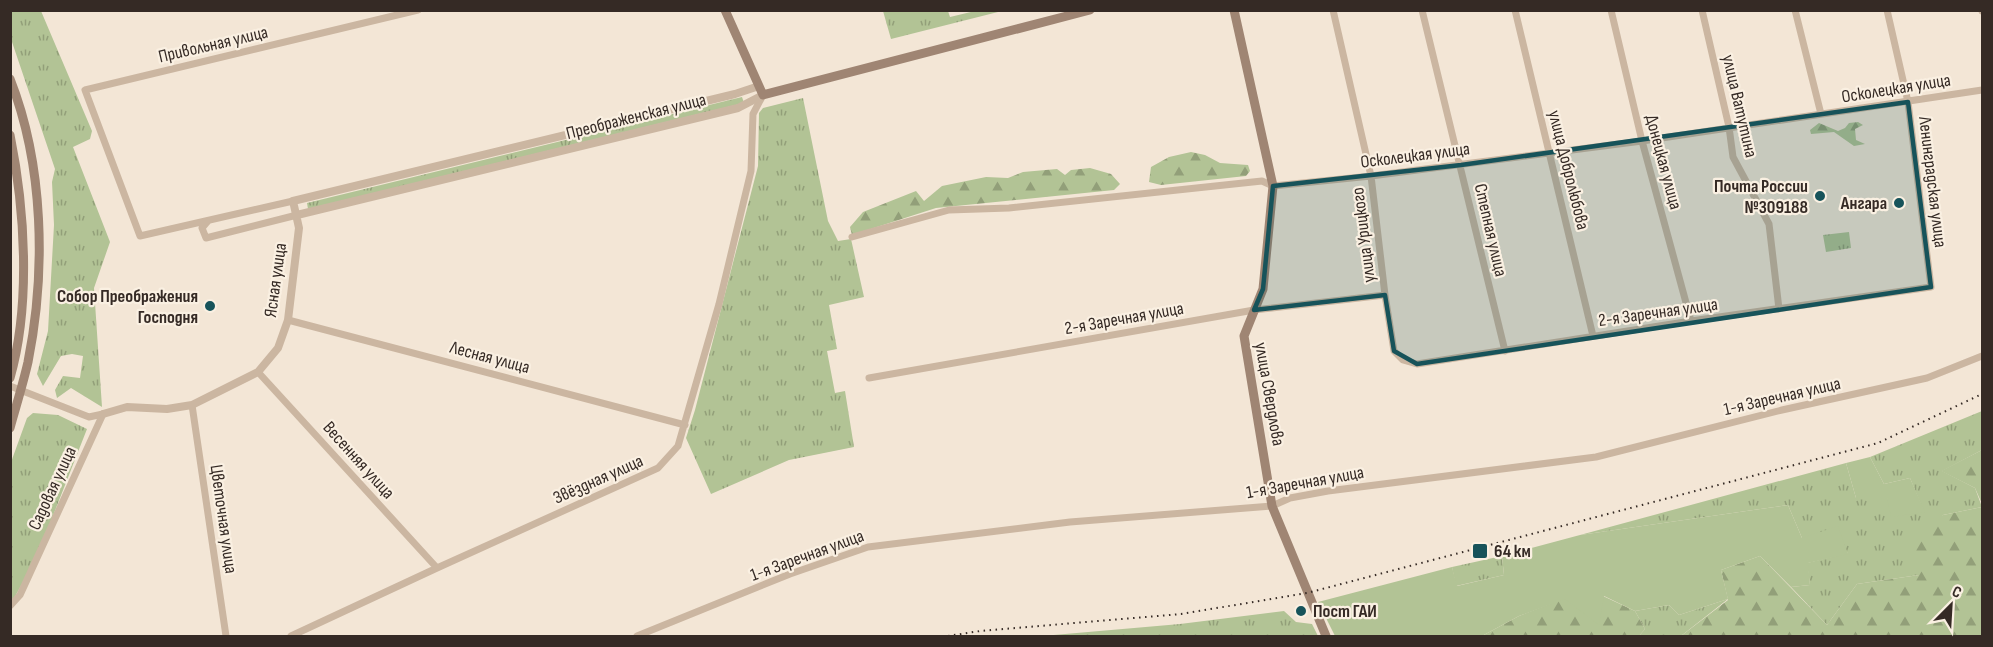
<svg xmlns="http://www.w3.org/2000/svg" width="1993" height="647" viewBox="0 0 1993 647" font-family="'Sofia Sans Condensed',sans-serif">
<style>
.grass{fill:url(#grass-tufts)}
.forest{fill:url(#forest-firs)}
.garden{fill:#b2c395}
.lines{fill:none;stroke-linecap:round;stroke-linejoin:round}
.minor{stroke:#cbb6a1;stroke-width:7}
.tertiary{stroke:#cbb6a1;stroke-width:8}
.secondary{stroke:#9f8573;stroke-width:9}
.rail{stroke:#352a25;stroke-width:2;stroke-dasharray:1.5 4.5;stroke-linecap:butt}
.marked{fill:#17535a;fill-opacity:0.2;stroke:#17535a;stroke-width:4.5;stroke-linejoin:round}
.poi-dot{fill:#17535a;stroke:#faf0e2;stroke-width:2}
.labels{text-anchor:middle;stroke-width:4.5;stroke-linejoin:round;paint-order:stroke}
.street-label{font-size:18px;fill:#352a25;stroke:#faf0e2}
.poi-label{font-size:18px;font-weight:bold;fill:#352a25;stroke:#faf0e2;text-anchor:end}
</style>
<defs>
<pattern id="grass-tufts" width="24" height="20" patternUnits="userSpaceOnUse" patternTransform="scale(1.5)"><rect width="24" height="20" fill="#b2c395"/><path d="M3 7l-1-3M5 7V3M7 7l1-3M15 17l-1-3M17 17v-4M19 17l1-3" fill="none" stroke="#929f79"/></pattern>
<pattern id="forest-firs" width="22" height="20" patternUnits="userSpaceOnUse" patternTransform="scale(1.5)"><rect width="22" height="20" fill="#b2c395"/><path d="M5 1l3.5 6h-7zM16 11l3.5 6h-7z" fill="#929f79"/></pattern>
</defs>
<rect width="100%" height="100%" fill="#f3e6d6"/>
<path class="grass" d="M11,10l30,1 51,120 -2,8 -17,8 37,95 -16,46 8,119 -31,-19 -14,10 -2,-8 8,-14 17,2 3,-22 -11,-2 -11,2 -18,30 -6,-12 11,-43 6,-106 -2,-43 3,-13 -44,-130z
M883,11h65l2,6 25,-6h27l-111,28z
M742,97l2,6 -436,106 -1,-6z
M803,98l25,123 10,20 13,-2 13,58 -35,8 8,44 -10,2 8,42 10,-2 9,56 -65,13 -78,34 -25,-56 9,-28 63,-244 1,-53 4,-5z
M1849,232l2,16 -25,4 -3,-17z
M1982,411v39l-40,21 33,17 7,19 -39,8 -24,60 -62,9 -30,41 -36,-38 19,-2 -3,-22 41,-10 -46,-15 -14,-33 -208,30 266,-72 10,35h31l37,14 -14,-34 -26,6 -14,-27z
M33,413l25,2 29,14 -49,125 -28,52v-141l17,-47z
M1502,556l2,19 -48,11 -4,-19z
M1728,599l-47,37h-42l6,-7 -10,-18 34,-6 10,10z
M1284,611l12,11 16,2 6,12h-276l138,-12z"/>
<path class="forest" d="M1858,122l5,3 -8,4 1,11 9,4 -11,2 -20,-14 -23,2 -1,-4 9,-7 19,8 7,-3 4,-5z
M1191,152l14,3 15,8 28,2 2,6 -4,5 -85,9 -12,-3 2,-15 18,-10z
M1090,168l21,6 9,10 -6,6 -178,18 -84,27 -2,-8 13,-15 53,-21 8,10 18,-15 44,-9 22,1 15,-6 34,-3 8,6 6,-5z
M1982,450v54l-7,-16 -34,-17z
M1982,507v129h-301l47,-36 -7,-30 39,-14 67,69 30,-41 62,-9 -10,-29 34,-31z
M1603,596l32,15 10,18 -6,7h-157l37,-20 46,-18z"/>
<path class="garden" d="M1870,457l14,27 26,-6 15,34 -34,5 -4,-19h-31l-10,-35z
M1788,505l14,33 36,-12 10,28 -40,9 2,22 -19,2 -31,-31 -39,14 7,29 -49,16 -10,-10 -34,6 -31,-15 -5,29 -34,-26 -46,17 -37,20h-147l-17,-34 134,-35 5,19 47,-11 -2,-19 78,-21z"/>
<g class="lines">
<path class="minor" d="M1333,10l38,166 14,119 9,56 9,9 14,4 274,-43 240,-34 -23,-185 -21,-92
M1422,10l83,341
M1515,10l78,326
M1611,10l31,131 49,180
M1702,10l27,117 4,30 36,67 10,85
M1795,10l26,104
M1982,10v1
M293,201l-153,35 -55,-146 333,-80
M208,221l-6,7 4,10 91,-23
M852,237l97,-27 60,-2 253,-27 11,5 98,-10 271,-35 340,-51
M288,320l397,105
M258,372l179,196
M869,378l385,-68 131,-15
M10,386l79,31 14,-3
M192,405l34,231
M10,606l10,-11 83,-181
M291,636l146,-68 221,-100 20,-22 41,-142 32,-133 2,-57 10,-19
M637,636l153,-62 78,-27 202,-25 202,-16 18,-8 38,-7 268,-34 186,-47 145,-32 55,-22"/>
<path class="tertiary" d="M297,215l441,-107 25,-13
M103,414l24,-7 40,2 25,-4 66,-33 20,-24 10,-28 11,-92 -6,-27 442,-107 24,-8"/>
<path class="secondary" d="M725,10l38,85 327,-85
M1234,10l39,176 -10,103 -19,47 28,170 54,130
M10,79c34,86 36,193 18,283 -5,22 -12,44 -18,66
M10,135c15,74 21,170 0,243"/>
<path class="rail" d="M948,636l32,-5 201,-17 126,-21 571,-150 104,-49"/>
</g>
<path class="marked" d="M1908,102l23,185 -514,77 -23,-13 -9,-56 -131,15 9,-21 10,-103 188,-21z"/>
<g class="poi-dot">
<circle cx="1820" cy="196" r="6"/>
<circle cx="1899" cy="203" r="6"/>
<circle cx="210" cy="306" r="6"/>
<rect x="1472" y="543" width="16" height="16" rx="3"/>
<circle cx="1301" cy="611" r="6"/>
</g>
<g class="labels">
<g class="street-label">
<text transform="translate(213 44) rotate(-13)" y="6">Привольная улица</text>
<text transform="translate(1896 88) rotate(-9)" y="6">Осколецкая улица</text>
<text transform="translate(1740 106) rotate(77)" y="6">улица Ватутина</text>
<text transform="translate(636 116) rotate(-14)" y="6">Преображенская улица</text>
<text transform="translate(1415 155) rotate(-7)" y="6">Осколецкая улица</text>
<text transform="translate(1664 162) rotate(75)" y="6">Донецкая улица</text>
<text transform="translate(1569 170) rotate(76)" y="6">улица Добролюбова</text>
<text transform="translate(1933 182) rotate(83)" y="6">Ленинградская улица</text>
<text transform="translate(1491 230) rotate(77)" y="6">Степная улица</text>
<text transform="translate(1363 235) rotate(-97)" y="6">улица Урицкого</text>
<text transform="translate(275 280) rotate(-82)" y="6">Ясная улица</text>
<text transform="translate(1658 312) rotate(-8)" y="6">2-я Заречная улица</text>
<text transform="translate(1124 318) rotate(-10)" y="6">2-я Заречная улица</text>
<text transform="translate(490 357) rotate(15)" y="6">Лесная улица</text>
<text transform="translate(1270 394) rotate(80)" y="6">улица Свердлова</text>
<text transform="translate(1782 396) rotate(-13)" y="6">1-я Заречная улица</text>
<text transform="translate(359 460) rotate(48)" y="6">Весенняя улица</text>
<text transform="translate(598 479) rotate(-24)" y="6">Звёздная улица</text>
<text transform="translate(1305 482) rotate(-10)" y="6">1-я Заречная улица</text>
<text transform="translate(52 488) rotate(-65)" y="6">Садовая улица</text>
<text transform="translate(224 519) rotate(82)" y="6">Цветочная улица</text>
<text transform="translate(807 555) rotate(-20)" y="6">1-я Заречная улица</text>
</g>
<g class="poi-label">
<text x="1808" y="192">Почта России<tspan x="1808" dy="21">№309188</tspan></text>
<text x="1887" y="209">Ангара</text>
<text x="198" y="302">Собор Преображения<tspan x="198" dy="21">Господня</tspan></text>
<text x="1494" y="557" text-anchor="start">64 км</text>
<text x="1313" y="617" text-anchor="start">Пост ГАИ</text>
</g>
</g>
<rect width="1993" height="647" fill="none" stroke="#352a25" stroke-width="24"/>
<g transform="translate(1951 605) rotate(24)" stroke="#faf0e2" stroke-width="4.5" paint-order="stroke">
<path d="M0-4.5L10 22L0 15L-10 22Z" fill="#352a25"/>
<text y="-9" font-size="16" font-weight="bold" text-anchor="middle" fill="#352a25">С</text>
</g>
</svg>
